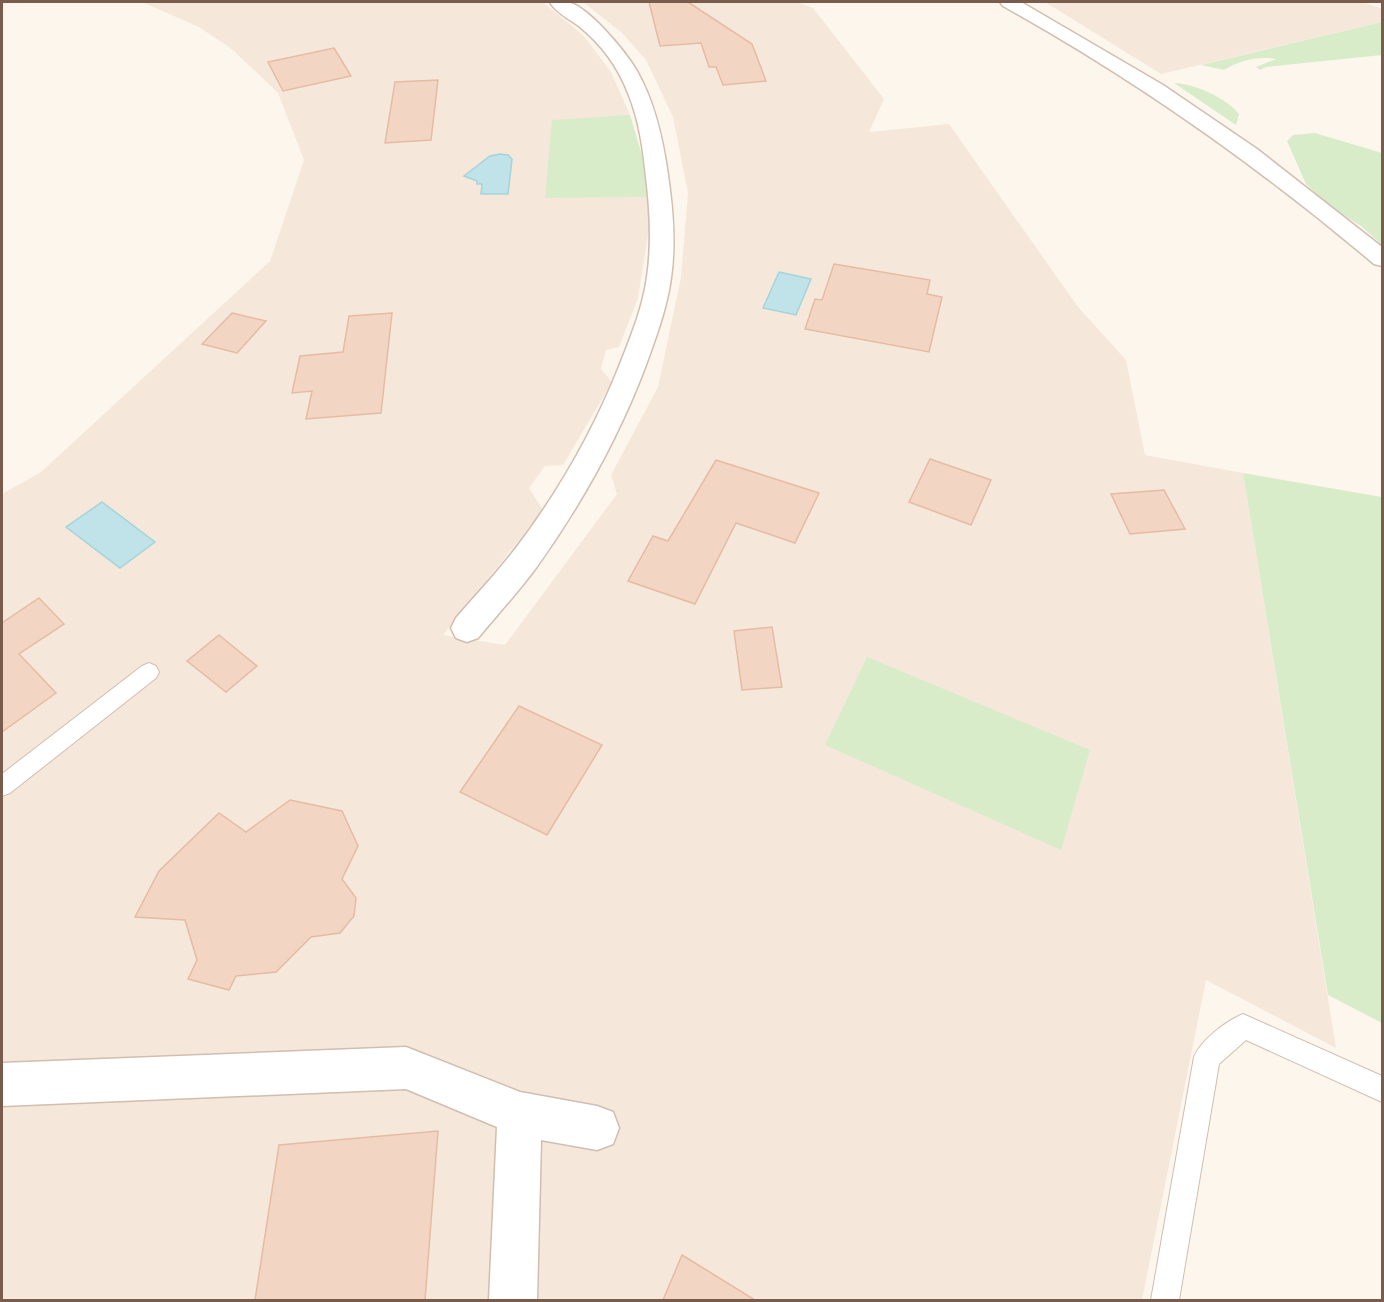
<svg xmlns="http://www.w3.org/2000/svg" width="1384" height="1302" viewBox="0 0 1384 1302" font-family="'Exo 2',sans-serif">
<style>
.residential{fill:#f5e8da}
.green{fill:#d8ecc9}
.water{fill:#bfe3e8;stroke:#a5d3da;stroke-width:1.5}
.building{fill:#f3d5c3;stroke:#e6bba3;stroke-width:1.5}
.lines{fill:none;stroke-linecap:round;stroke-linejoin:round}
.service-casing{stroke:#d1beb0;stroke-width:2}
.minor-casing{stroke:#d1beb0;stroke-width:3}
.service{fill:#fff;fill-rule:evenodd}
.minor{fill:#fff;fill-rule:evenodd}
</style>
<rect width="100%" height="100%" fill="#fdf6ec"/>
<path class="residential" d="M142,2h401l41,34 27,36 19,43 15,51 4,63 -11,69 -19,49 -13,3 -5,19 11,13 -49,83 -18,1 -16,22 14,22 -100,125 62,10 112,-151 -6,-19 47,-88 23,-110 7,-84 -15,-76 -27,-57 -24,-27 -39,-31h214l16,6 71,91 -15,33 80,-8 129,183 48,53 19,95 98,18 93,575 -130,-68 -64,320h-1140v-806l39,-22 229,-211 34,-101 -26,-67 -45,-43 -34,-23z
M1045,2h318l19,7v13l-221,52z"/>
<path class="green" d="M1382,22v33l-116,12 -6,3 -4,-3 20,-8c-19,-3 -35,1 -52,11l-23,-5z
M1174,83c22,1 52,15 65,31l-3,11z
M630,115l15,51 1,31 -101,1 7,-78z
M1315,133l67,20v92l-21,-19 -31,-19 -24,-23 -19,-43 6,-6z
M1243,473l139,24v526l-54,-28z
M867,657l223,93 -29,100 -236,-105z"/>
<path class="water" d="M500,154l8,1 4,4 -4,35h-27l1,-10h-5v-3l-13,-5 26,-20z
M779,272l32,7 -15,36 -33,-7z
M102,502l53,40 -35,26 -54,-41z"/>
<path class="building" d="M649,2h39l64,42 14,37 -43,4 -7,-18h-7l-8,-24 -41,3z
M334,48l17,28 -68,15 -15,-29z
M438,80l-7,60 -46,3 10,-61z
M834,264l96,16 -3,14 15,3 -13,55 -124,-23 10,-30 7,1z
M232,313l34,8 -29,32 -35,-9z
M392,313l-11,100 -75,6 6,-28 -20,2 8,-37 43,-4 6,-36z
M930,459l61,21 -20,45 -62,-23z
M716,460l103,33 -24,50 -59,-20 -41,81 -67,-23 25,-45 15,5z
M1164,490l21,39 -55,5 -19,-40z
M39,598l25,26 -45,30 37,39 -54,39v-109z
M772,627l10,60 -40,3 -8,-59z
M219,635l38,31 -31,26 -39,-31z
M519,706l83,39 -55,90 -87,-43z
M290,800l52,11 16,35 -16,33 14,19 -2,18 -14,17 -29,4 -35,35 -40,4 -7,14 -41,-11 9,-19 -12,-40 -50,-3 24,-46 60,-58 27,19z
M438,1131l-13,169h-170l24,-155z
M682,1255l73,45h-92z"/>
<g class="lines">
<defs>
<path id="service" d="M149,663l7,3 3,6 -3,6 -146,115 -8,3v-22l140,-108z
M1243,1014l139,62v26l-136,-62 -27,24 -40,236h-28l43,-243c7,-17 32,-36 49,-43z"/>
<path id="minor" d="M550,2c5,0 12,-2 18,0 21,5 58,50 69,69 18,32 26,68 31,104 5,34 8,69 3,103 -4,30 -15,59 -25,87 -27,72 -65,140 -110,203 -18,24 -38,46 -58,70l-11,4 -11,-4 -5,-10 5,-10c18,-21 38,-42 56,-65 45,-58 81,-121 108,-189 11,-28 23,-57 27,-87 5,-33 3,-67 -1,-100 -3,-29 -7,-57 -18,-84 -10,-26 -26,-48 -48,-66 -9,-7 -25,-15 -30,-25z
M1000,2h21l142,83 94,64 125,98v19l-8,-2c-116,-98 -238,-184 -371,-258z
M406,1047l114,45 77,14 16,6 6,16 -6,16 -16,6 -56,-10 -4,160h-48l8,-173 -91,-38 -404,17v-43z"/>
</defs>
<use href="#service" class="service-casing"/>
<use href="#minor" class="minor-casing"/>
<use href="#service" class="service"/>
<use href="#minor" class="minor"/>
</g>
<rect width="1384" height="1302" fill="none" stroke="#7a5c4d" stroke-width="6"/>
</svg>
